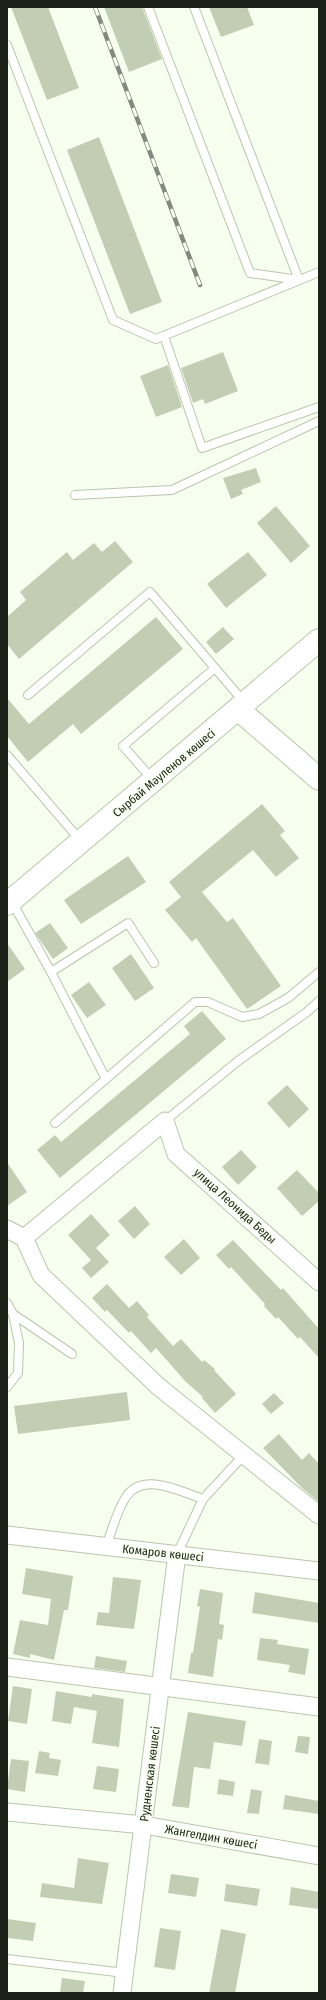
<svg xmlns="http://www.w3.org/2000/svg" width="326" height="2000" viewBox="0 0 326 2000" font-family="'Fira Sans Condensed',sans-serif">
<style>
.building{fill:#c2ceb4}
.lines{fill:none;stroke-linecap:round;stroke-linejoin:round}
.lane-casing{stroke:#bac6ac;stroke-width:10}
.street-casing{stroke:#bac6ac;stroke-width:19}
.secondary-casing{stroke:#bac6ac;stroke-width:24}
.lane{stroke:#fff;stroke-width:8}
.street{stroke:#fff;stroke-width:17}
.secondary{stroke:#fff;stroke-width:22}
.rail-casing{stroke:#83897d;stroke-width:4.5}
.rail{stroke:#f7ffef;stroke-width:3;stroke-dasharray:9;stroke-linecap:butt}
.labels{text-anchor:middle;stroke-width:3.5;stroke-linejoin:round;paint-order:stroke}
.street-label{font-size:12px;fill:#1d2218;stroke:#f7ffef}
</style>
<rect width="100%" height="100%" fill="#f7ffef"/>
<path class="building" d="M11,7h37l31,81 -32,12z
M104,7h38l20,52 -33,13z
M209,7h38l7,18 -33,12z
M99,137l63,165 -32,12 -63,-164z
M223,352l15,39 -33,13 -2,-5 -10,4 -12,-35z
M168,365l14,42 -26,10 -16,-41z
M256,468l5,14 -20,8 2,4 -12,5 -8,-21z
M276,506l34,40 -19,17 -34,-40z
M115,541l18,21 -114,97 -12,-15v-27l19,-17 -6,-8 47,-40 6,8 21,-17 8,9z
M248,552l19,23 -41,33 -19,-24z
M156,617l27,32 -102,85 -8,-10 -45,38 -21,-26v-38l22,26z
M223,627l11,12 -18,15 -10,-12z
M262,804l23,27 -5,4 19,23 -23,19 -23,-27 -51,42 25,30 6,-4 48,68 -34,23 -51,-71 -4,4 -27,-32 16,-13 -12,-15z
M128,856l18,26 -65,42 -17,-24z
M50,923l18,25 -15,11 -18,-26z
M7,943l18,26 -18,13z
M131,954l23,34 -19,13 -23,-33z
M89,982l17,23 -19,13 -16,-23z
M202,1011l24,28 -166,139 -23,-28 18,-15 6,7 129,-108 -6,-8z
M287,1085l22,24 -20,19 -22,-25z
M241,1150l16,17 -19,18 -16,-18z
M7,1162l20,30 -20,14z
M297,1170l22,23v8l-17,15 -25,-28z
M135,1206l15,18 -16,15 -16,-18z
M91,1214l19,21 -14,13 13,14 -18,16 -9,-10 9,-8 -23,-25z
M184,1239l16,19 -19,17 -17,-18z
M233,1240l48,50 2,-2 36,41v29l-19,-21 -2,2 -20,-22 -2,2 -12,-13 1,-2 -34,-37 -2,2 -13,-14z
M107,1284l22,24 8,-7 12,14 -2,2 26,29 8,-7 21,23 2,-2 11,9 -1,1 22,24 -21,19 -13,-15 1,-1 -18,-16 -29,-33 -5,5 -20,-22 -2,2 -22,-23 -2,2 -13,-14z
M127,1392l3,28 -112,14 -4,-28z
M274,1393l10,10 -13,11 -9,-10z
M279,1434l23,26 7,-7 10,11v38l-17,-14 -39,-40z
M26,1568l47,8 -5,34h-4l-10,50 -24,-6v4l-17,-4 7,-34 28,5 3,-26 -29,-5z
M113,1577l28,3 -7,49 -38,-4 2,-13 11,1z
M200,1589l23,4 -4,31 5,1 -2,15 -4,-1 -5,38 -25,-4 3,-20h2l7,-46 -3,-1z
M255,1592l64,11v20l-67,-10z
M260,1638l18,2 -1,4 32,5 -4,26 -17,-3 2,-7 -33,-5z
M96,1656l31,5 -2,11 -31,-4z
M13,1686l19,3 -5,35 -19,-3z
M56,1691l36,6v-3l32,5 -5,48 -27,-4 5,-32 -23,-4 -3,17 -19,-3z
M188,1712l58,9 -4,25 -28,-4 -4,27 -16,-2 -5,41 -17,-2z
M298,1736l12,1 -2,17 -13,-2z
M259,1739l13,2 -3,24 -14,-2z
M39,1751l11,2 -1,5 12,2 -3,16 -23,-3z
M11,1759l18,2 -4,31 -18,-3z
M97,1766l22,3 -3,23 -23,-3z
M219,1779l16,3 -2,14 -16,-2z
M251,1789l11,2 -3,23 -12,-1z
M285,1795l34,6v13l-36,-5z
M78,1858l31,5 -7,41 -62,-7 2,-14 32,5z
M171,1874l28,4 -3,19 -28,-4z
M226,1884l34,5 -3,17 -33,-5z
M291,1887l28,5v17l-30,-4z
M7,1919l29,4 -3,18 -26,-3z
M160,1928l21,3 -6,39 -21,-3z
M221,1929l25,5 -11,59h-26z
M62,1978l23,3 -2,12h-23z"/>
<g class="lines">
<defs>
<path id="lane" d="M148,7l102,266 49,7 -105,-273
M7,45l106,275 43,19 163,-67
M164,336l38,112 117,-41
M75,495l97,-5 147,-69
M28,695l122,-103 94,110
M7,755l73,85
M152,779l-29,-33 92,-78
M12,902l39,70 55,107
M51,972l77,-49 26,40
M165,1121l73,-60 69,-49 12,-11
M55,1123l140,-121h13l34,15 17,-3 29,-16 31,-26
M7,1303l6,11 6,29 -1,30 -11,14
M13,1314l59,40
M106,1546c6,-15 11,-36 20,-49 17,-26 55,-5 77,2
M177,1554l26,-55 40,-43
M7,1959l118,14"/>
<path id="street" d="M7,1229l17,9 17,37 118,112 160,128
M24,1238l141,-117 11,33 143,128
M7,1535l312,36
M7,1667l312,40
M7,1812l137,13 175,31
M122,1993l55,-439"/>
<path id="secondary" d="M239,710l80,69
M7,904l312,-264"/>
</defs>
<use href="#lane" class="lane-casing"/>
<use href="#street" class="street-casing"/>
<use href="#secondary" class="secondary-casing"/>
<use href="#lane" class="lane"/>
<use href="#street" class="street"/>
<use href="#secondary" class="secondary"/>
<defs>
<path id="rail" d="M95,7l105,278"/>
</defs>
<use href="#rail" class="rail-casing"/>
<use href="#rail" class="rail"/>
</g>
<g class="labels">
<g class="street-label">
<text transform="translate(164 773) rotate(-40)" y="4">Сырбай Мәуленов көшесі</text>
<text transform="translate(235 1206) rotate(42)" y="4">улица Леонида Беды</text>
<text transform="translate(163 1553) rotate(6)" y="4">Комаров көшесі</text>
<text transform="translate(150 1774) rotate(-83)" y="4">Рудненская көшесі</text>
<text transform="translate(211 1837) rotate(10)" y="4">Жангелдин көшесі</text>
</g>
</g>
<rect width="326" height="2000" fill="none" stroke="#1d2218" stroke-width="16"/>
</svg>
